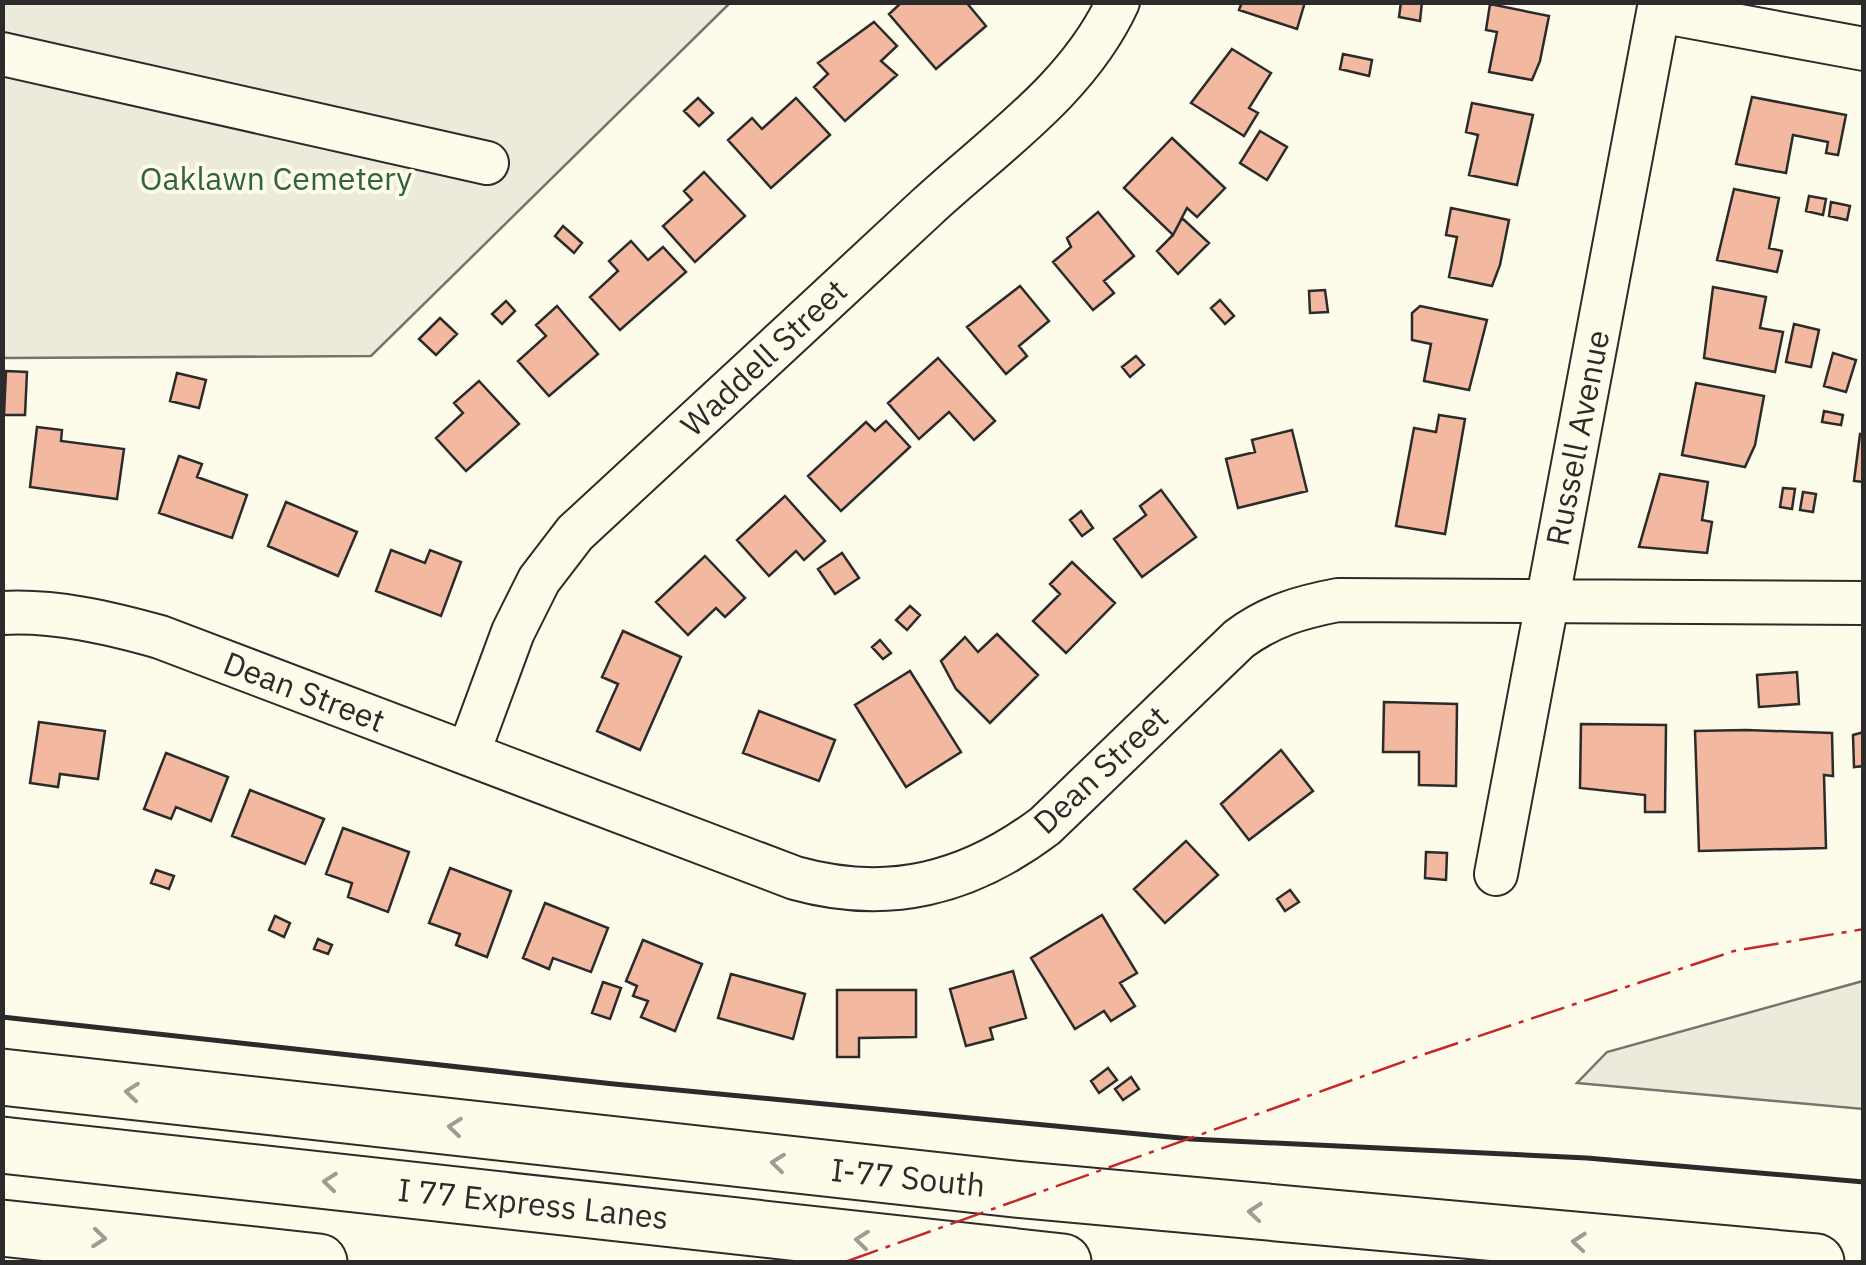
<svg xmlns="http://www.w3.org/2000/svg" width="1866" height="1265" viewBox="0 0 1866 1265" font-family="'IBM Plex Sans',sans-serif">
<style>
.green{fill:#ecebdb;stroke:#74746e;stroke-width:2.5}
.building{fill:#f2b8a0;stroke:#2b2b2b;stroke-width:2.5}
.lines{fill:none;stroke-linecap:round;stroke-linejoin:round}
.minor-casing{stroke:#2b2b2b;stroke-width:46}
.highway-casing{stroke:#2b2b2b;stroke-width:59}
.minor{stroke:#fdfbea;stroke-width:42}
.highway{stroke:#fdfbea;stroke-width:55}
.wall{stroke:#2b2b2b;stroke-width:5}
.power{stroke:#c62828;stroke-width:2.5;stroke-dasharray:35 8 5 8;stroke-linecap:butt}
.oneway{stroke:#9e9d94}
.labels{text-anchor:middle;stroke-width:8;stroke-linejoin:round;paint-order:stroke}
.park-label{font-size:32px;fill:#34623c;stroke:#fdfbea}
.street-label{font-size:32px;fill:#2b2b2b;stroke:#fdfbea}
</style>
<rect width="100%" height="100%" fill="#fdfbea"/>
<path class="green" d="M2,3h728l-359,353 -368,2z
M1863,981v128l-286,-26 30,-31z"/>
<path class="building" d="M902,2h64l20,24 -50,43 -47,-55z
M1242,2h63l-8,27 -58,-19z
M1401,2h21l-2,19 -21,-4z
M1490,4l59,12 -9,45 -8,19 -43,-8 8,-40 -11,-2z
M874,22l23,24 -16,15 16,14 -52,46 -31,-34 14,-13 -10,-11z
M1232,49l39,24 -22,35 9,5 -14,23 -53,-33z
M1343,54l29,6 -3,16 -29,-7z
M1752,97l94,18 -8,40 -12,-2 2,-11 -35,-7 -7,38 -50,-9z
M698,98l15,15 -14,13 -15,-15z
M796,98l34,37 -59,53 -43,-48 24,-22 10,11z
M1472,103l61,12 -16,70 -48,-10 9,-40 -12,-3z
M1260,131l27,16 -20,33 -27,-17z
M1172,138l53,50 -28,29 -10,-9 -14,27 -49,-47z
M704,172l41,44 -50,46 -32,-36 29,-26 -8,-9z
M1734,189l45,9 -10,50 13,3 -5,21 -60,-12z
M1809,196l17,3 -3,16 -17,-4z
M1831,202l19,4 -3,14 -18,-4z
M1451,208l58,12 -9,45 -8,21 -43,-9 8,-40 -11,-2z
M1098,212l36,44 -30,25 10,12 -21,17 -40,-48 18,-15 -4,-9z
M1182,218l27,25 -31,31 -21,-23 16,-16z
M563,226l19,17 -8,10 -19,-17z
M631,241l17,19 15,-13 23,25 -66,58 -30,-33 28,-26 -9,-10z
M1020,286l29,35 -30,25 8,10 -21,18 -39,-47z
M1713,287l53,10 -6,31 23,4 -8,40 -71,-14z
M1325,290l3,22 -18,1 -1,-22z
M1220,300l14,16 -9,8 -14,-16z
M506,301l9,10 -13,13 -10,-10z
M557,306l41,48 -49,42 -31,-35 28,-25 -10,-11z
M1420,306l67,14 -18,70 -45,-9 7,-37 -19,-4v-27z
M440,318l17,16 -21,21 -17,-16z
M1794,324l25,6 -8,37 -25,-5z
M1833,353l23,7 -10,32 -22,-6z
M1136,356l8,9 -14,12 -8,-10z
M938,358l57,63 -21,19 -25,-28 -30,27 -31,-36z
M6,371l21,1 -2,43h-21z
M177,373l29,7 -7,28 -29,-7z
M479,381l40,43 -53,47 -30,-33 27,-25 -9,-10z
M1696,383l68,13 -9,49 -10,22 -63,-12z
M1824,411l19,4 -2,10 -19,-3z
M1439,415l26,4 -20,115 -49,-8 18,-98 22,4z
M886,421l24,26 -69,64 -33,-35 58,-54 9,9z
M37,427l25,3 -1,11 63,8 -7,50 -87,-12z
M1292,430l15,61 -69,17 -12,-49 29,-7 -3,-12z
M1860,434l4,1v47l-10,-1z
M179,456l23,8 -5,13 50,18 -15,43 -73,-25z
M1660,474l48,8 -6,38 10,2 -5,31 -68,-6z
M1783,488l12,1 -3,20 -12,-2z
M1161,490l35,47 -54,40 -28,-38 32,-24 -6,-9z
M1803,492l13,2 -3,18 -13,-2z
M785,496l40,45 -21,19 -8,-9 -27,25 -32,-36z
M286,502l71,30 -19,44 -70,-30z
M1081,511l12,17 -11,8 -12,-16z
M391,550l34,13 5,-13 31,12 -20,54 -65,-25z
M842,553l17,25 -24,16 -17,-25z
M705,556l40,42 -20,19 -9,-9 -28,27 -32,-33z
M1072,562l43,41 -49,50 -33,-32 27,-27 -10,-10z
M910,606l10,9 -13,15 -11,-10z
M623,631l58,26 -41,93 -43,-19 21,-47 -16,-7z
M997,634l41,41 -48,48 -34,-34 -15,-28 24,-24 13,15z
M880,640l11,13 -8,6 -11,-12z
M910,671l51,81 -55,35 -51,-82z
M1797,672l2,32 -40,3 -2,-32z
M1384,702l73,2 -1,82 -37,-1v-33h-36z
M759,711l76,29 -16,41 -76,-28z
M39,722l66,9 -7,48 -38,-5 -2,13 -28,-4z
M1581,724l85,1 -1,87h-20v-17l-65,-7z
M1746,730l86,3 1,43 -9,-1 2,73 -127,3 -4,-120z
M1864,732v34l-10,1 -1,-32z
M1281,750l32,41 -64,49 -28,-36z
M166,753l62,24 -17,44 -35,-14 -5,12 -27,-10z
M250,790l74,29 -19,45 -73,-28z
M343,828l66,24 -21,60 -40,-15 4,-14 -26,-9z
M1186,841l32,34 -53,48 -31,-34z
M1426,852l21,1 -1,27 -21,-2z
M450,868l61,23 -24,66 -31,-12 4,-11 -31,-11z
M156,870l18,6 -5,13 -18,-6z
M1290,890l9,12 -14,9 -8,-12z
M545,903l63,25 -17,44 -38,-14 -4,11 -26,-11z
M1102,915l35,58 -17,10 15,23 -24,15 -7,-10 -29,18 -44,-71z
M275,916l15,7 -6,14 -15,-7z
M318,939l14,6 -4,9 -14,-5z
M643,940l59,24 -27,67 -34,-14 7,-16 -15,-5 4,-10 -11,-5z
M1013,971l13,47 -36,10 3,11 -27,7 -16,-57z
M731,974l74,20 -12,45 -75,-21z
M603,982l18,6 -11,31 -18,-6z
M837,990h79v47l-57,1v19h-22z
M1108,1068l9,12 -18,13 -8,-12z
M1131,1077l8,12 -16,11 -8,-11z"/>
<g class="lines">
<defs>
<path id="minor" d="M1659,11l205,38
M2,54l485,109
M2,613c53,-3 108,10 158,24l635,241c93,26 173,6 250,-52l194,-187c31,-23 62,-32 99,-39l526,3
M468,754l45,-122 26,-52 36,-47c117,-108 235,-217 352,-326 68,-63 151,-118 191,-205
M1496,874l164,-872"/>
<path id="highway" d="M2,1077l1012,112 802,73
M2,1145l1061,117
M2,1228l317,34"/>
</defs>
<use href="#minor" class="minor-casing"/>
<use href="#highway" class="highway-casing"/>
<use href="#minor" class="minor"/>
<use href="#highway" class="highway"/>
<path class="wall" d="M2,1017l612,67 577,55 396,19 277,24"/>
<path class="power" d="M845,1262l580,-208 309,-103 130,-22"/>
</g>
<defs><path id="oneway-chevron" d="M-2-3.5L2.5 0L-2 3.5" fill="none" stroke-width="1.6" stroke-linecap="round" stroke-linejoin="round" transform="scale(2.5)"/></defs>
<g class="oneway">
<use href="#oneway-chevron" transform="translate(132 1092) rotate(-174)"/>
<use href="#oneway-chevron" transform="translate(455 1127) rotate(-174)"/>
<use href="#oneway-chevron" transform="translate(778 1163) rotate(-174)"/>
<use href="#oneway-chevron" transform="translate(330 1182) rotate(-174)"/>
<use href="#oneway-chevron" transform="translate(1255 1212) rotate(-175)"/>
<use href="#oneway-chevron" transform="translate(99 1238) rotate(6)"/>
<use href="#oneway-chevron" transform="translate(862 1240) rotate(-174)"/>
<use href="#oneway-chevron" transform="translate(1579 1242) rotate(-175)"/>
</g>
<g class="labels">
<g class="park-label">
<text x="276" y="190">Oaklawn Cemetery</text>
</g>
<g class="street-label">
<text transform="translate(764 358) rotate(-43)" y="11">Waddell Street</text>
<text transform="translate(1578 438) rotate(-79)" y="11">Russell Avenue</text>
<text transform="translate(304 692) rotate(21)" y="11">Dean Street</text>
<text transform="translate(1101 770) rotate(-43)" y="11">Dean Street</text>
<text transform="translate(908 1178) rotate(6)" y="11">I-77 South</text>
<text transform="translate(533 1204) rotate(6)" y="11">I 77 Express Lanes</text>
</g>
</g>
<rect width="1866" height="1265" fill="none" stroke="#2b2b2b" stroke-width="10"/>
</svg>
